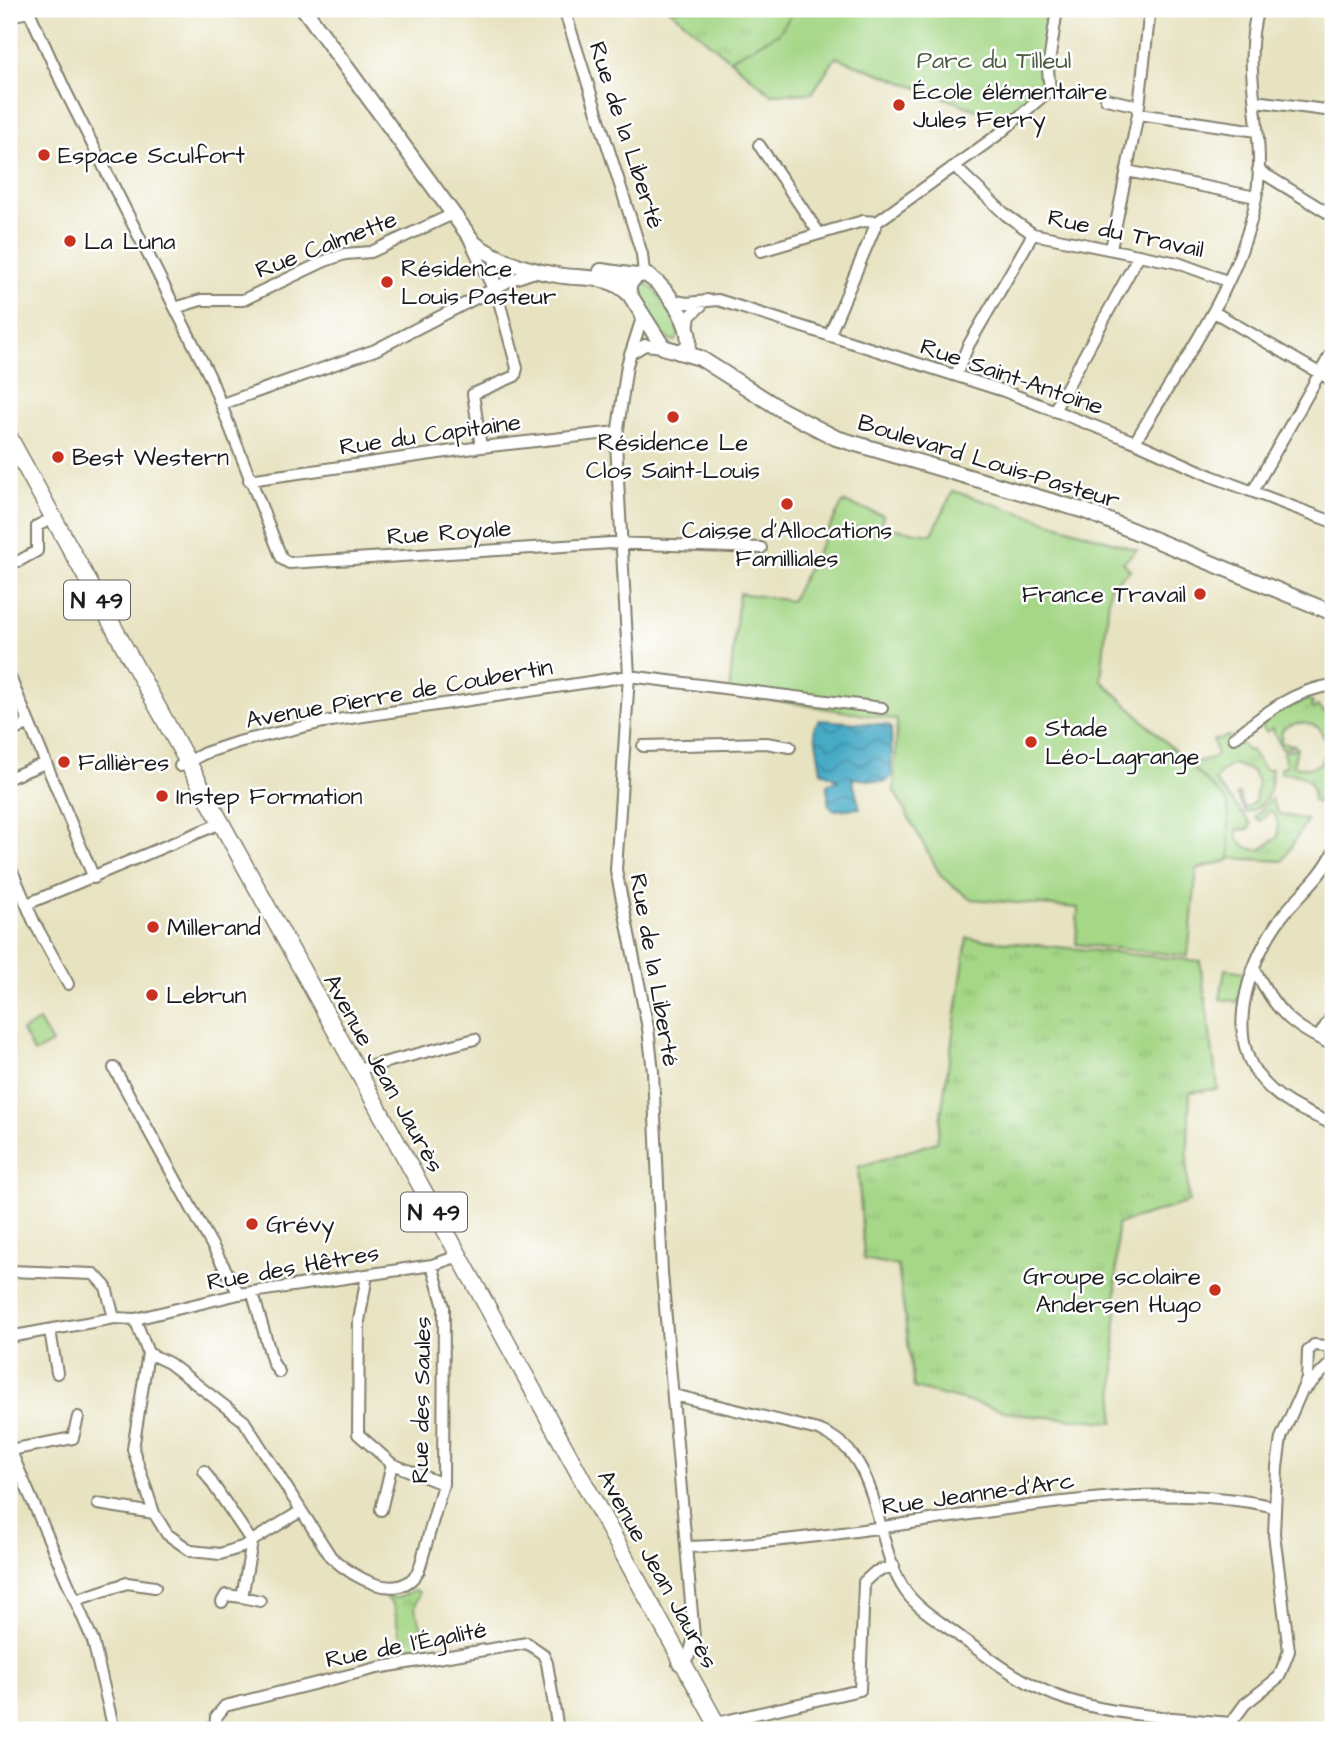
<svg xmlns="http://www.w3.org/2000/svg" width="1342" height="1739" viewBox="0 0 1342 1739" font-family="'Architects Daughter',sans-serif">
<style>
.grass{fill:url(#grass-tufts);stroke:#607a52;stroke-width:2}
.park{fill:#a5d787;stroke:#607a52;stroke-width:2}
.water{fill:url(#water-waves);stroke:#316471;stroke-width:2}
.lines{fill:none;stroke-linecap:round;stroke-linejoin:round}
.street-casing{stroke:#827f6e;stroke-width:14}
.secondary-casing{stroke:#827f6e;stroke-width:18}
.primary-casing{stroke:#827f6e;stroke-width:19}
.street{stroke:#fff;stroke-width:10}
.secondary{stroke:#fff;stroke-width:14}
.primary{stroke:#fff;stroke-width:16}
.poi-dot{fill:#c8321e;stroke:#fff;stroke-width:2.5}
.labels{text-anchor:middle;stroke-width:5;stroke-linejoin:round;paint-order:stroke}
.shield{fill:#fff;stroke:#606060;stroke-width:2}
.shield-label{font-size:23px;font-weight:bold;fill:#1c1c1c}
.park-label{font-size:24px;fill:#4c5d41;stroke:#fff}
.poi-label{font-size:24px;fill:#1c1c1c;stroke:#fff;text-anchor:start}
.street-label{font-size:24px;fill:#1c1c1c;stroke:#fff}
</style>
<defs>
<pattern id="grass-tufts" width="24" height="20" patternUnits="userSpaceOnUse" patternTransform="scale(1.75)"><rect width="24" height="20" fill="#a5d787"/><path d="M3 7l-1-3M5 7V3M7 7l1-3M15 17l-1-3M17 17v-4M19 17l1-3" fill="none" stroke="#8db874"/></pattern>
<pattern id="water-waves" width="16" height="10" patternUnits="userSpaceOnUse" patternTransform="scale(1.75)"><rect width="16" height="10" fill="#46abc6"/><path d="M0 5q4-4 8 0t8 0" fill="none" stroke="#3a8aa0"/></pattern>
</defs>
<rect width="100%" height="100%" fill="#fff"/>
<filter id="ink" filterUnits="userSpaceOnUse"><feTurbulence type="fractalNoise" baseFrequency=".0143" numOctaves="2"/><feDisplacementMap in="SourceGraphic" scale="14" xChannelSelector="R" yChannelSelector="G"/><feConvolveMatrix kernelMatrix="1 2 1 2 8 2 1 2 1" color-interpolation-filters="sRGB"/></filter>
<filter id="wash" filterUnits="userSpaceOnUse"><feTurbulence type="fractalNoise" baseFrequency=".00686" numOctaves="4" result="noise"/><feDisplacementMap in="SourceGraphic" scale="28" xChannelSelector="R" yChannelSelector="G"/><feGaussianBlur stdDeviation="1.57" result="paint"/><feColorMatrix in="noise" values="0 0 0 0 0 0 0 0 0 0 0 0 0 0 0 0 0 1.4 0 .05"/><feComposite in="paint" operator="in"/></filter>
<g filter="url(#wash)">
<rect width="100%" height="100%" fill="#e7e2c0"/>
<path class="grass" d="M669,9h386l-54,21 5,91 -170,-64 -24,36 -41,1z
M643,281c17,10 30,34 36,53l-3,7c-22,-2 -35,-38 -42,-55z
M1308,699l5,4 -2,4 3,2 3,-3 16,13v57l-16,27 -4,-2c2,-22 -11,-28 -32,-28l-1,-5 6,-2 -3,-14 14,-4 -4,18 16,2 11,-4 8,-17 -8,-18c-11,-8 -27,-8 -38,1l-1,13 15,2 -14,4 -10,-21 -6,4 -4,-6 5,-9z
M1229,736l7,9 5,-2 6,8 3,-1 15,20 6,-1c3,20 -5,38 -25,44l-10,-18 3,-1 6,15 10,-8 3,-19 -5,-11 -20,-7 -11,7 -7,10 36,43 -2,5 -12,1v7c6,10 11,12 23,13l18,-13v-15l-7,-12 -11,11 -5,-4 16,-18 8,15 28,6 -24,41 -54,-3 -1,-51 -39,-43 28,-8 -4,-16z
M967,938l233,23 18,128 -28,3 -3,78 2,32 -72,22 -3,198 -93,-7 -107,-27 -16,-122 -34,-7 -6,-92 79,-25z
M414,1590l5,2 -4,16 12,36 -25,6 -8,-44 -8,-9 12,1z"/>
<path class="park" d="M795,9h260l-12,84 -37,28 -170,-64 -24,36 -41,1 -41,-35 49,-26z
M953,491l184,59 -14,12 7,8 -20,17 -9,93 124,119 3,8 2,53 -33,9 -9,87 -112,-12 2,-36 -108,-9 -29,-23 -47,-85 3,-71 -168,-27 10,-100 52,8 52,-99 40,13 -2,12 51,7z
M1225,969l20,3 -6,30 -19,-3z
M39,1021l13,22 -18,10 -12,-22z"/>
<path class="water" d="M819,720l69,5 3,3 1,48 -6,6 -34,-4 8,30 -26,2 -5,-4 -2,-21 10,-6 -16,-8 -7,-44z"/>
</g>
<g filter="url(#ink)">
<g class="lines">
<defs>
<path id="street" d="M28,9l38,83 144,285 72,182 7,4 323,-20 149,5
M564,9l78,245 2,20
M9,16l20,-4
M1106,99l33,7 11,-97
M1255,101l78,10
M1138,108v6l119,17
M759,145l60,88
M955,167l51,48 27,19 145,29 49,18
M1258,170l75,46
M1127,171l129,26
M471,243l28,58 18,67 -2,8 -42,18 8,53
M1111,249l27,-135
M761,251l102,-30 14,1
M494,289l1,-33
M670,300l17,3 31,-3 286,91 131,51 76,34 122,46
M175,308l26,-8h42l82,-39 20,-7 26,-2 80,-37
M1214,312l119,69
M642,318l-15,47 -11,78 13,233 -13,194 32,158 5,44 9,201 32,364 -5,19 -11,8
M688,328l2,-12 17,-16
M829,336l48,-114 122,-88 51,-44 -2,-20 9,-61
M630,354l15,-9 18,2
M956,375l12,-29 65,-112
M222,404l153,-54 136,-70 27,-9
M1054,411l85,-156
M1135,442c45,-77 113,-167 123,-258 6,-57 -17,-120 0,-175
M249,480l232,-33 136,-15
M1253,491l80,-141
M19,561l18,-10v-25l8,-4
M9,675l85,203
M9,733l20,-10
M1234,738c30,-24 59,-48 99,-53
M643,746l123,-3 24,4
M180,766l25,-13 33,-11 86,-20 305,-46 253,32
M9,778l36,-15
M1333,853c-12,24 -33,41 -50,62 -31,41 -59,113 -25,160 19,26 47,37 75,49
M9,864l25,58 34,62
M27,904l194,-81
M1254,968c21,42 36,58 79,77
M1318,1038l15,-24
M114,1068l125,226
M356,1070l119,-31
M9,1271l85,3 12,13 8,31
M367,1275l-8,46 -1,113 34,30 51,20
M253,1294l20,69 6,9
M135,1319l13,34
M50,1330l7,43
M9,1337l105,-19 21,1 104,-25 193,-29 27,-9
M148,1353l21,10 75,58 87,136c21,19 68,49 88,13l24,-86 1,-177 -12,-42
M148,1353l-15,96 21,64 13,21 24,17 29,3 22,-7 59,-36
M1306,1388l27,-27
M674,1395l144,35c67,24 53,113 88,162 13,18 35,30 53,44 34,25 68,51 109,64 51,16 109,18 163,23
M9,1447l84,194 21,89
M10,1450l63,-12 5,-21
M204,1471l48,71 -10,55 -16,-2 -4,7
M98,1504l56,9
M381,1510l11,-46
M687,1547c97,-3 195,-20 291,-34 97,-14 200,-28 297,-6
M242,1597l18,4
M76,1600l51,-17 28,4
M1231,1727v-4l14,-19 34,-27 10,-26 -15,-117 3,-67 4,-29 26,-59 1,-28 6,-6 12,1 6,7v9
M710,1728l15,-7 135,-31 4,-108 11,-10 19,-6
M215,1730l1,-13 9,-11 152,-38 150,-25 16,11 4,9 11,67"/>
<path id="secondary" d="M304,9l171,235c23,17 54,26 82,31 27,5 52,-2 73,20
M601,271l35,5 8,-2c20,8 50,51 44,73l-9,5
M636,276l-8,10 2,9 33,52 37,11 82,52 54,28 249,73 248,102"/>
<path id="primary" d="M9,437l711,1293"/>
</defs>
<use href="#street" class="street-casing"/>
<use href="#secondary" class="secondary-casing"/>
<use href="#primary" class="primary-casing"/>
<use href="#street" class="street"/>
<use href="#secondary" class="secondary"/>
<use href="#primary" class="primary"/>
</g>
</g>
<g class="poi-dot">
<circle cx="899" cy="105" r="7"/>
<circle cx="44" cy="155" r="7"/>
<circle cx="70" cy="241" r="7"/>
<circle cx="387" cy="282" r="7"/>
<circle cx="673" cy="417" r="7"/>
<circle cx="58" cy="457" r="7"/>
<circle cx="787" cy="504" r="7"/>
<circle cx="1200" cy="594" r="7"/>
<circle cx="1031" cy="742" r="7"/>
<circle cx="64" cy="762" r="7"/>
<circle cx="162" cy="796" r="7"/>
<circle cx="153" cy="927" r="7"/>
<circle cx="152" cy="995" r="7"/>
<circle cx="252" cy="1224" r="7"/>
<circle cx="1215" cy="1290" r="7"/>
</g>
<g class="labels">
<g class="shield">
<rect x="64" y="580.5" width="66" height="39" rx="5"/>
<rect x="401" y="1192.5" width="66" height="39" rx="5"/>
</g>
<g class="shield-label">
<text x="97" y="608">N 49</text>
<text x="434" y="1220">N 49</text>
</g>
<g class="park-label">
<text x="994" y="68">Parc du Tilleul</text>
</g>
<g class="poi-label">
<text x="913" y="99">École élémentaire<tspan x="913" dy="28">Jules Ferry</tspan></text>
<text x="58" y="163">Espace Sculfort</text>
<text x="84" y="249">La Luna</text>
<text x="401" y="276">Résidence<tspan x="401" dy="28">Louis Pasteur</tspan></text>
<text x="673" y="450" text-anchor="middle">Résidence Le<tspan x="673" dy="28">Clos Saint-Louis</tspan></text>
<text x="72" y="465">Best Western</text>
<text x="787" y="538" text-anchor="middle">Caisse d'Allocations<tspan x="787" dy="28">Familliales</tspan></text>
<text x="1186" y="602" text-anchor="end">France Travail</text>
<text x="1045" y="736">Stade<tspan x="1045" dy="28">Léo-Lagrange</tspan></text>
<text x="78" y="770">Fallières</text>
<text x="176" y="804">Instep Formation</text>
<text x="167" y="935">Millerand</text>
<text x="166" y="1003">Lebrun</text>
<text x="266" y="1232">Grévy</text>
<text x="1201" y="1284" text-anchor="end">Groupe scolaire<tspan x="1201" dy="28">Andersen Hugo</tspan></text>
</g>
<g class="street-label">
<text transform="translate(627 135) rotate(72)" y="8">Rue de la Liberté</text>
<text transform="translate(1126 233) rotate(12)" y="8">Rue du Travail</text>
<text transform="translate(326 244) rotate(-21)" y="8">Rue Calmette</text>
<text transform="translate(1012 376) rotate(19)" y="8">Rue Saint-Antoine</text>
<text transform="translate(430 434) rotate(-8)" y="8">Rue du Capitaine</text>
<text transform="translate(989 461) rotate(17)" y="8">Boulevard Louis-Pasteur</text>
<text transform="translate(449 532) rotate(-4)" y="8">Rue Royale</text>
<text transform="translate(399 693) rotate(-10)" y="8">Avenue Pierre de Coubertin</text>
<text transform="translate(655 970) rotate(80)" y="8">Rue de la Liberté</text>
<text transform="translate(384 1073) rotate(61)" y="8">Avenue Jean Jaurès</text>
<text transform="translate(293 1267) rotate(-10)" y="8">Rue des Hêtres</text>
<text transform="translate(421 1400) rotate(-89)" y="8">Rue des Saules</text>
<text transform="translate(978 1493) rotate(-8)" y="8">Rue Jeanne-d'Arc</text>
<text transform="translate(658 1569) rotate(61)" y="8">Avenue Jean Jaurès</text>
<text transform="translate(406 1644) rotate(-11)" y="8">Rue de l'Égalité</text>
</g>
</g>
<rect width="1342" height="1739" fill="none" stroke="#fff" stroke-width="35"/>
</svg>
